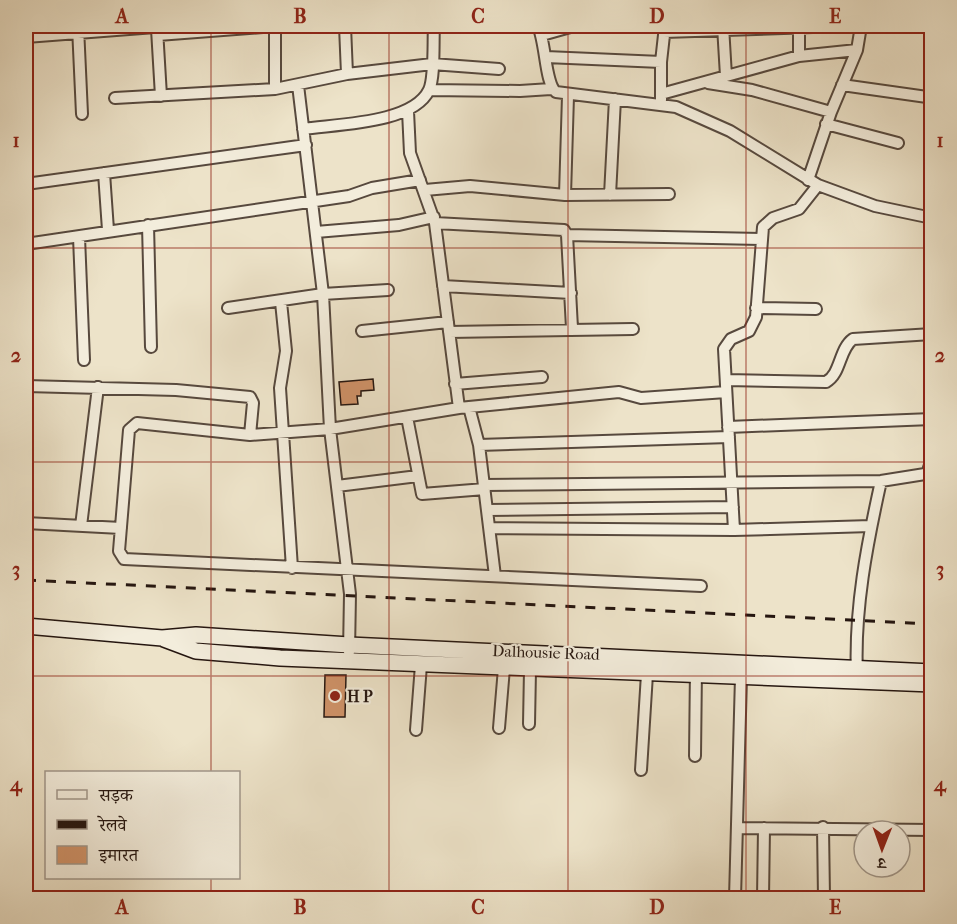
<svg xmlns="http://www.w3.org/2000/svg" width="957" height="924" viewBox="0 0 957 924" font-family="'IM FELL French Canon','Noto Serif Devanagari',serif">
<style>
.building{fill:#d09369;stroke:#251610;stroke-width:1.5}
.lines{fill:none;stroke-linecap:round;stroke-linejoin:round}
.street-casing{stroke:#57493e;stroke-width:14}
.secondary-casing{stroke:#251610;stroke-width:18}
.street{stroke:#f3eddc;stroke-width:10}
.secondary{stroke:#f3eddc;stroke-width:15}
.rail{stroke:#251610;stroke-width:3;stroke-dasharray:10 10;stroke-linecap:butt}
.grid{fill:none;stroke:#8f2418;stroke-width:1.5;stroke-opacity:0.55}
.poi-dot{fill:#8f2418;stroke:#f3eddc;stroke-width:2}
.labels{text-anchor:middle;stroke-width:4.5;stroke-linejoin:round;paint-order:stroke}
.street-label{font-size:16px;fill:#251610;stroke:#f3eddc}
.poi-label{font-size:16px;font-weight:bold;fill:#251610;stroke:#f3eddc;text-anchor:start}
.neatline{fill:none;stroke:#8f2418;stroke-width:2}
.grid-label{font-size:20px;text-anchor:middle;font-weight:bold;fill:#8f2418}
</style>
<rect width="100%" height="100%" fill="#ede3c9"/>
<filter id="stains"><feTurbulence type="fractalNoise" baseFrequency=".00333" numOctaves="4"/><feColorMatrix values="0 0 0 0 .2 0 0 0 0 .09 0 0 0 0 .02 0 0 0 .5 -.17"/></filter>
<radialGradient id="worn" r=".72"><stop offset=".6" stop-color="#630" stop-opacity="0"/><stop offset="1" stop-color="#630" stop-opacity=".3"/></radialGradient>
<path class="building" d="M373,379l1,11 -13,1v5h-4l1,8 -17,1 -2,-23z
M325,675h21l-1,42h-21z"/>
<g class="lines">
<defs>
<path id="street" d="M275,26v63
M345,26l2,48
M538,26c8,17 7,58 18,66l120,15 54,24 88,54 57,21 57,12
M723,26l3,50
M799,26v30
M78,27l4,87
M664,32l178,-6
M158,35l117,-9
M542,35l32,-9
M26,37l129,-10 2,2 4,67
M546,57l115,5
M708,83l44,7 79,22
M298,85l25,209 7,135 20,165 -1,58
M842,85l85,12
M429,90l91,1 31,-2
M661,94l138,-38 58,-6
M115,98l160,-9 72,-15 85,-10 67,5
M661,100v-38l4,-36
M408,111l2,42 25,70 24,185
M826,124l72,19
M303,129c33,-5 110,-5 126,-39 6,-13 4,-49 5,-64
M104,173l4,57
M808,180l23,-68 26,-62 4,-24
M26,184l280,-39
M425,190l45,-4 95,9 104,-1
M565,195l3,-99
M610,195l5,-96
M435,223l129,7 3,5 5,93
M148,225l3,122
M316,232l83,-7 35,-8
M567,235l194,4
M79,237l5,123
M26,244l323,-48 23,-8 48,-8
M443,286l128,7
M281,302l5,49 -6,37 12,180
M228,308l95,-14 65,-4
M756,308l60,1
M362,331l86,-9
M449,332l184,-3
M726,380l100,2c15,-8 13,-33 27,-43l79,-5
M455,384l87,-7
M26,386l150,4 74,7 3,6 -3,32
M469,407l10,38 16,131
M407,417l15,77 63,-5
M728,427l204,-8
M479,445l250,-8
M484,485l397,-4 44,-7 3,-3 4,-12
M337,486l81,-10
M488,510l245,-3
M26,523l95,5
M81,526l17,-139
M490,528l244,2 137,-4
M734,530l-10,-181 7,-10 18,-8 7,-14 7,-90 10,-9 26,-9 19,-24
M701,586l-577,-27 -5,-8 10,-121 8,-7 113,12 80,-6 129,-21 160,-16 22,6 85,-6
M857,675c-3,-65 10,-131 24,-194
M529,724l1,-54
M499,728l5,-60
M416,730l5,-65
M695,756l1,-88
M641,770l6,-96
M823,827l1,71
M737,828l195,2
M735,898l6,-221
M763,898l1,-70"/>
<path id="secondary" d="M26,626l136,12 34,-3 153,10 583,27
M164,639l32,12 84,7 652,26"/>
</defs>
<use href="#street" class="street-casing"/>
<use href="#secondary" class="secondary-casing"/>
<use href="#street" class="street"/>
<use href="#secondary" class="secondary"/>
<path class="rail" d="M26,580l906,44"/>
</g>
<path class="grid" d="M211,26v746M389,26v872M568,26v872M746,26v872M26,248h906M26,462h906M26,676h906M211,878v20"/>
<circle class="poi-dot" cx="335" cy="696" r="6"/>
<g class="labels">
<g class="street-label">
<text transform="translate(546 652) rotate(2)" y="6">Dalhousie Road</text>
</g>
<g class="poi-label">
<text x="347" y="702">H P</text>
</g>
</g>
<rect width="957" height="924" fill="none" stroke="#ede3c9" stroke-width="66"/>
<rect x="45" y="771" width="195" height="108" fill="#f3eddc" stroke="#a1978a" stroke-width="1.5"/>
<rect x="57" y="790" width="30" height="9" fill="#f3eddc" stroke="#a1978a" stroke-width="1.5"/>
<text x="99" y="801" font-size="18" fill="#251610">सड़क</text>
<rect x="57" y="820" width="30" height="9" fill="#251610" stroke="#a1978a" stroke-width="1.5"/>
<text x="99" y="831" font-size="18" fill="#251610">रेलवे</text>
<rect x="57" y="846" width="30" height="18" fill="#d09369" stroke="#a1978a" stroke-width="1.5"/>
<text x="99" y="861" font-size="18" fill="#251610">इमारत</text>
<g transform="translate(882 849) rotate(181)"><circle r="28" fill="#f3eddc" stroke="#a1978a" stroke-width="1.5"/>
<path d="M0-4.5L10 22L0 15L-10 22Z" fill="#8f2418"/>
<text y="-9" font-size="16" font-weight="bold" text-anchor="middle" fill="#251610">उ</text>
</g>
<rect x="33" y="33" width="891" height="858" class="neatline"/>
<g class="grid-label">
<text x="122" y="23">A</text>
<text x="300" y="23">B</text>
<text x="478" y="23">C</text>
<text x="657" y="23">D</text>
<text x="835" y="23">E</text>
<text x="16" y="147">1</text>
<text x="940" y="147">1</text>
<text x="16" y="362">2</text>
<text x="940" y="362">2</text>
<text x="16" y="576">3</text>
<text x="940" y="576">3</text>
<text x="16" y="791">4</text>
<text x="940" y="791">4</text>
<text x="122" y="914">A</text>
<text x="300" y="914">B</text>
<text x="478" y="914">C</text>
<text x="657" y="914">D</text>
<text x="835" y="914">E</text>
</g>
<rect width="100%" height="100%" filter="url(#stains)"/>
<rect width="100%" height="100%" fill="url(#worn)"/>
</svg>
